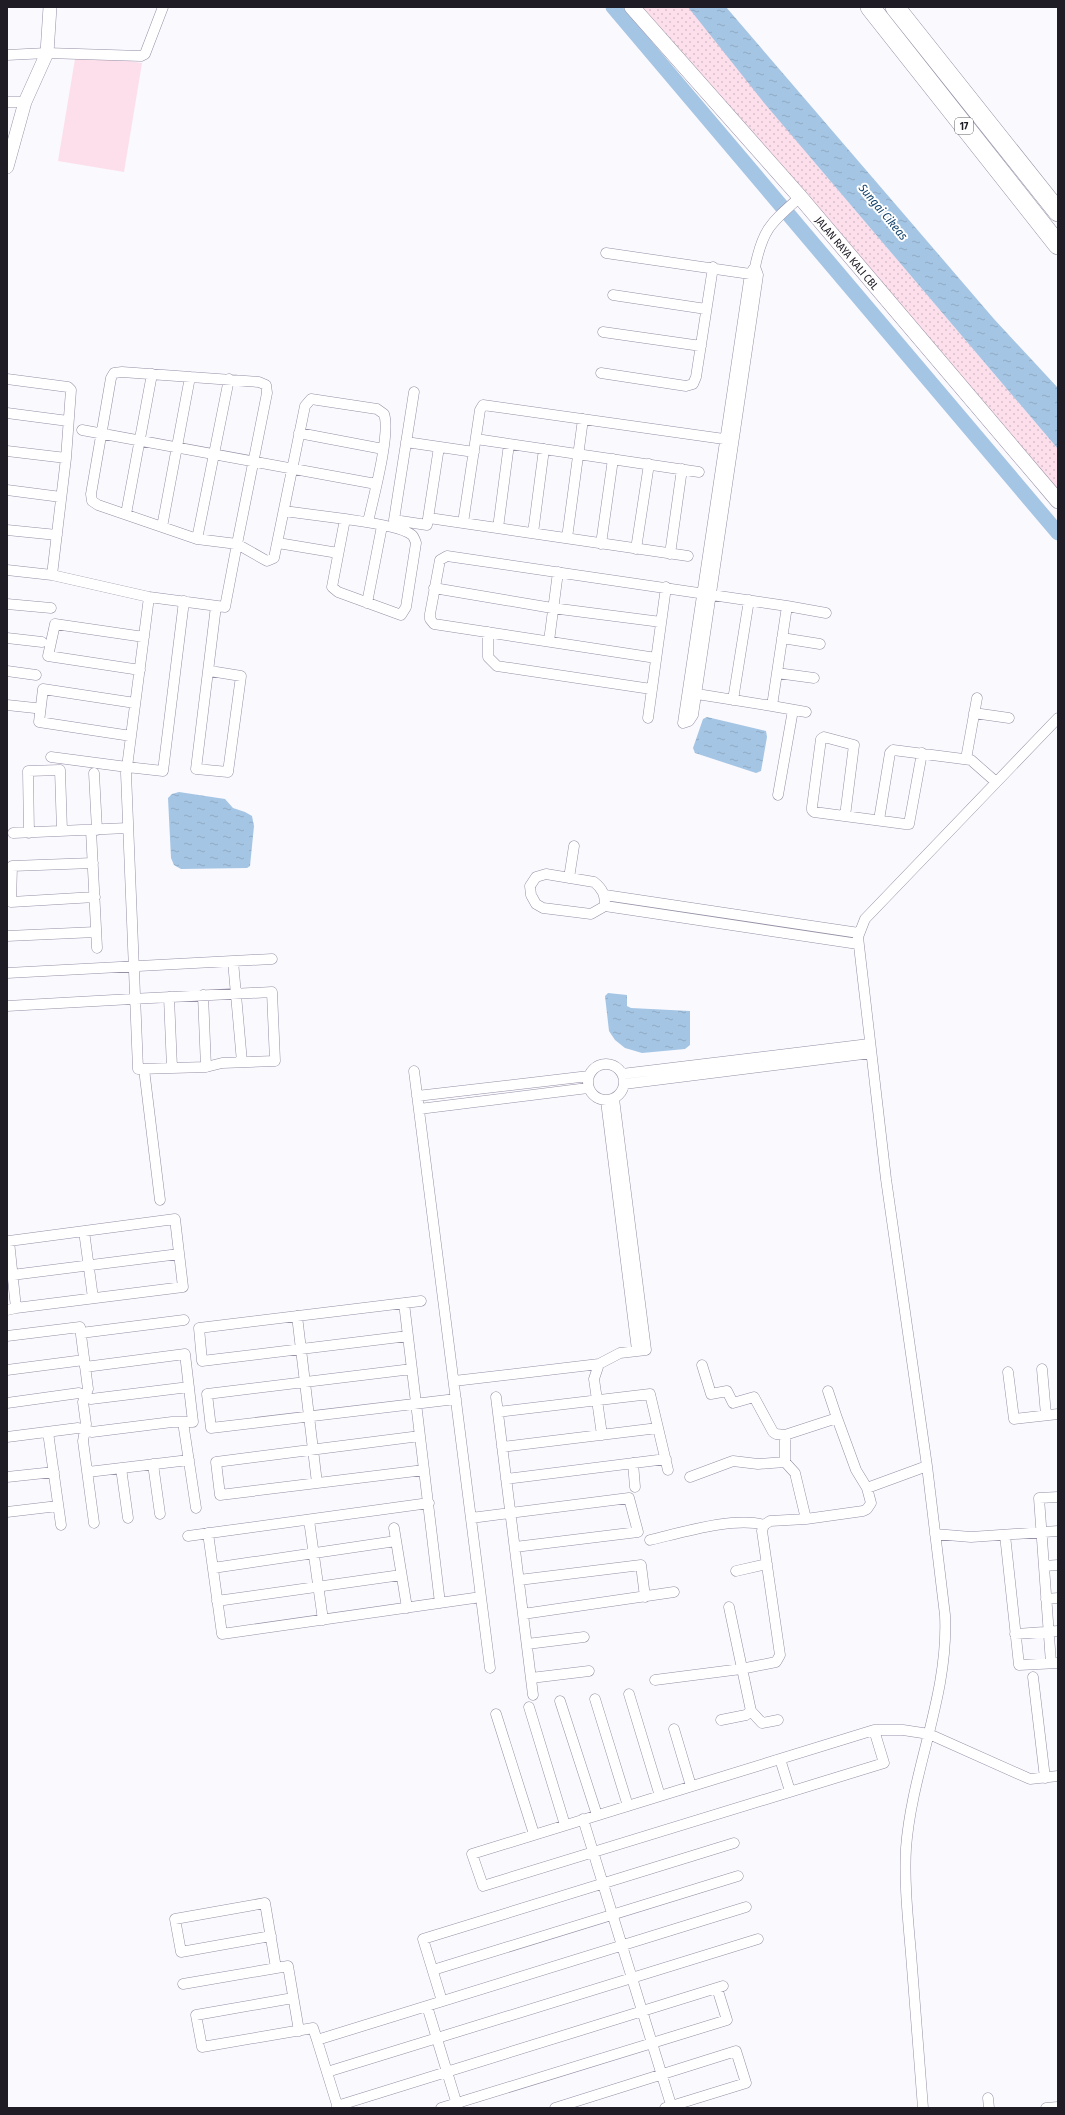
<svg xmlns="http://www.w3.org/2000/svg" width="1065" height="2115" viewBox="0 0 1065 2115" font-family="'Fira Sans Condensed',sans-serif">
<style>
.grass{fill:url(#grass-dots)}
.green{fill:#fcdfea}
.water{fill:url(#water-ripples)}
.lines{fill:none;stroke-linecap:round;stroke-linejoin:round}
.river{stroke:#a5c5e4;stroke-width:15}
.minor-casing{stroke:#968fa5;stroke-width:11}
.tertiary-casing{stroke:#968fa5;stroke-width:14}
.secondary-casing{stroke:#968fa5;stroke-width:16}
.motorway-casing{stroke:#968fa5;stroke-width:20}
.minor{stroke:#fff;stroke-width:10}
.tertiary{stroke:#fff;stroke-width:13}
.secondary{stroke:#fff;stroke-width:15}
.motorway{stroke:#fff;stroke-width:19}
.labels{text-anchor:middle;stroke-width:4;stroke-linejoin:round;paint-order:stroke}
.shield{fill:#fff;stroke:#626066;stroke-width:1}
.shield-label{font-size:10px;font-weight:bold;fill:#1f1c25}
.street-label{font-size:11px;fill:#1f1c25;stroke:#fff}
.water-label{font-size:12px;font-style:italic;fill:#11426b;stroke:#fff}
</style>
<defs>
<pattern id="grass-dots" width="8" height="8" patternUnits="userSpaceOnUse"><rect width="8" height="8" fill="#fcdfea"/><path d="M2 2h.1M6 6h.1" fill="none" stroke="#d8bfc9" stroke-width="1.8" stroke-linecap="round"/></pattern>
<pattern id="water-ripples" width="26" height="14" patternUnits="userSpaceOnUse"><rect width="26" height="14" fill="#a5c5e4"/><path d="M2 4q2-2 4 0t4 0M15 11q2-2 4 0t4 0" fill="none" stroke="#8ea9c3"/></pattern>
</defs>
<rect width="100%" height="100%" fill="#faf9fe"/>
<path class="grass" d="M633,7h56l127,157 242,285v52z"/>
<path class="green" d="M76,53l66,10 -18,109 -66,-11z"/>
<path class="water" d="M688,7h38l268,312 64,69v61l-293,-345z
M707,717l59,14 1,6 -6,34 -5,2 -61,-20 -2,-5 10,-29z
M179,792l46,7 8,9 12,4 7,4 2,10 -4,40 -3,2 -66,1 -7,-4 -3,-7 -3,-60 4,-4z
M608,993l19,2v11l4,2 59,3v34l-5,4 -43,4 -17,-5 -10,-8 -6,-9 -4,-35z"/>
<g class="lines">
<path class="river" d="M613,7l445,526"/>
<defs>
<path id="minor" d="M7,55l40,-2 94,3 4,-2 18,-47
M7,102h18
M606,253l151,22
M755,267l3,8 -65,440 -4,6 -6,2 67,-449z
M755,267c8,-39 16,-44 45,-70
M613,295l93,14
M603,332l98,14
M122,372l137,10 7,3 1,8 -30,151 -40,-5 -99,-34 -6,-4 -1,-7 20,-116 3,-5z
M601,373l85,13 7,-2 3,-7 17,-110
M7,379l61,8 3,3 -5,68 -14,117
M414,392l-20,128 33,5 12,-78
M7,413l61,8
M82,430l294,54
M299,433l84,16
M476,439l223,33
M406,442l68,10
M7,451l59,7
M7,490l54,7
M284,511l61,8
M126,514l26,-140
M429,518l259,38
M345,519c14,2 56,7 67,16 2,2 3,5 4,8l-10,64 -5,8 -63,-23 -6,-5z
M463,523l17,-113 3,-5 248,35
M162,527l28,-150
M498,528l11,-84
M7,530l50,5
M533,533l11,-84
M567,538l16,-119
M197,539l32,-160
M278,543l60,10
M601,544l12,-85
M636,549l13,-85
M670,554l12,-85
M7,570l45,5 97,22 76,10 12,-63 30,17 7,-3 31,-152 6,-7 66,10 7,5c7,19 -11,85 -16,108
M434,588l118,20 109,14
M149,597l-22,170 36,4 21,-170
M367,603l15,-77
M7,604l44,4
M787,606l39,7
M488,632v25l9,9 154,23
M7,638l35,4
M782,638l38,6
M549,641l9,-69
M656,658l-222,-34 -4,-5v-5l10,-54 7,-4 340,50 -15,100 -75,-12
M140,670l-92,-14 7,-32 89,13
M7,671l29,4
M210,671l31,5 -13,96 -32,-3 20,-163
M777,673l37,5
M733,700l16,-100
M7,705l28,3
M772,706l34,6
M974,713l35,5
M648,718l18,-131
M131,736l-92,-14 4,-33 92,14
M51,757l76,10
M966,759l11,-61
M94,773l3,57
M778,795l15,-85
M845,816l9,-71 -30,-8 -3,2 -9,68v3l2,2 91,12h4l13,-71
M879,820l11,-67 3,-3 78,10 25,22
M91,830l6,118
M13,833l115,-5
M29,833l-1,-62 32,-1 2,61
M93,863l-81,3 -1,36 84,-5
M546,874l48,8c9,7 11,13 11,24l-14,8 -48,-6 -7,-4 -5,-9 -1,-9 6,-9z
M569,878l5,-32
M605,895l254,38
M605,906l253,38
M7,936l89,-4
M233,961l9,101
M7,973l265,-14
M203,995l3,72
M169,997l3,71
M7,1006c88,-5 177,-10 265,-14l3,69 -53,2 -16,4 -68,2 -12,-296
M588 1082a18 18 0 1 1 36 0a18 18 0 1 1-36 0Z
M144,1069l16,131
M414,1071l76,597
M622,1074l247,-30
M624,1084l247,-31
M417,1096l172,-20
M606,1101l31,249
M419,1109l169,-21
M84,1231l9,67
M12,1275l167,-21
M404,1303l36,300
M7,1310l9,-2 167,-21 -8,-68 -166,22 7,67
M297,1316l20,167
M81,1333l103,-13
M7,1336l73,-9 8,62 -5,13 3,22 -3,17 11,82
M408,1336l-206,25 -3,-33 222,-27
M702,1365l9,29 16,-3 6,12 21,-6 19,35 3,2 9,1v27l10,11 11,46
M412,1369l-205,25 4,34 245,-29
M1042,1369l4,46
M7,1370l77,-10
M1008,1372l6,47 44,-5
M454,1381l145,-17
M828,1391l9,27
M496,1397l37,298
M7,1403l72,-10 12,6 98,-12
M498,1412l152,-18 18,76
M183,1422l13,86
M48,1432l13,93
M602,1435l-8,-56 5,-15 21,-11 26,-3 -32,-251
M785,1435l52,-17 19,52 11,18
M420,1436l-204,26 4,33 204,-25
M7,1437l71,-9 14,4 80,-10h21l-8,-68 -100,13
M502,1447l156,-19
M633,1463l2,24
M153,1464l7,50
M121,1468l7,50
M88,1472l101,-12
M7,1477l47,-5
M690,1477l43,-16 25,3 27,-2
M506,1479l160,-20
M7,1512l51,-6
M471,1518l158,-20 9,34 -123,15
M309,1520l14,100
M394,1528l13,80
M208,1533l14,101 259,-37
M935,1534l36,3 87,-6
M1005,1535l14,130 39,-2
M188,1536l241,-33
M650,1540c30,-7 85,-24 114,-15
M1044,1566l14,-1
M213,1568l183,-27
M736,1571l31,-7
M519,1580l122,-15 4,32
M1046,1599l12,-1
M217,1601l184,-26
M523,1614l151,-22
M1015,1634l43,-3
M527,1644l57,-7
M1051,1663l-12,-165 19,-1
M1033,1677l12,101
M531,1678l58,-7
M655,1680l86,-11 35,-7 4,-7 -18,-124 2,-6 6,-4 36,-2 57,-8 4,-2 4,-6 -4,-15 60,-22
M629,1694l31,102
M595,1699l33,107
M560,1701l37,114
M529,1707l36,118
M751,1711l11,12 16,-3
M496,1714l38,120
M721,1720l25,-5 5,-4 -22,-104
M674,1729l17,57
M874,1730l10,33 -401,123 -11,-32 402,-124h29l26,4 101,45 28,-3
M780,1759l10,32
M583,1819l89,289
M271,1936l-90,16 -6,-33 90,-16 11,65
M433,1970l305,-94
M183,1984l105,-18 11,65
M293,1998l-97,17 6,32 111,-19 4,12
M442,2001l-19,-62 311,-96
M427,2006l31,102
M327,2072l431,-133
M988,2098l1,10
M337,2106l386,-120
M338,2108l-21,-68 429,-133
M441,2108l286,-88 -10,-32
M555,2108l181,-57 10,32 -81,25
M923,2108c-4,-51 -8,-103 -12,-154 -3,-35 -7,-72 -5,-106 6,-79 43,-153 39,-233l-18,-149 -41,-287 -28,-242 7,-18 193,-201
M1046,2108l12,-1"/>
<path id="tertiary" d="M7,167l18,-65 22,-49 3,-46"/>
<path id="secondary" d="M632,7l168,190 258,304"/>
<path id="motorway" d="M870,7l188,238
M895,7l163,205"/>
</defs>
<use href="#minor" class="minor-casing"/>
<use href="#tertiary" class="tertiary-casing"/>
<use href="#secondary" class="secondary-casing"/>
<use href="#motorway" class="motorway-casing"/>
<use href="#minor" class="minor"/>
<use href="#tertiary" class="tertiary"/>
<use href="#secondary" class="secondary"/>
<use href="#motorway" class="motorway"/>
</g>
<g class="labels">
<rect class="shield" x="955" y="118" width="18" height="16" rx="3"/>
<g class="shield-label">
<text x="964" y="130">17</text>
</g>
<g class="street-label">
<text transform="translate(847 253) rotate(50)" y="4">JALAN RAYA KALI CBL</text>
</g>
<g class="water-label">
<text transform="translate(883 212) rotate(50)" y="4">Sungai Cikeas</text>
</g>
</g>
<rect width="1065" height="2115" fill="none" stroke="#1f1c25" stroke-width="16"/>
</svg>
